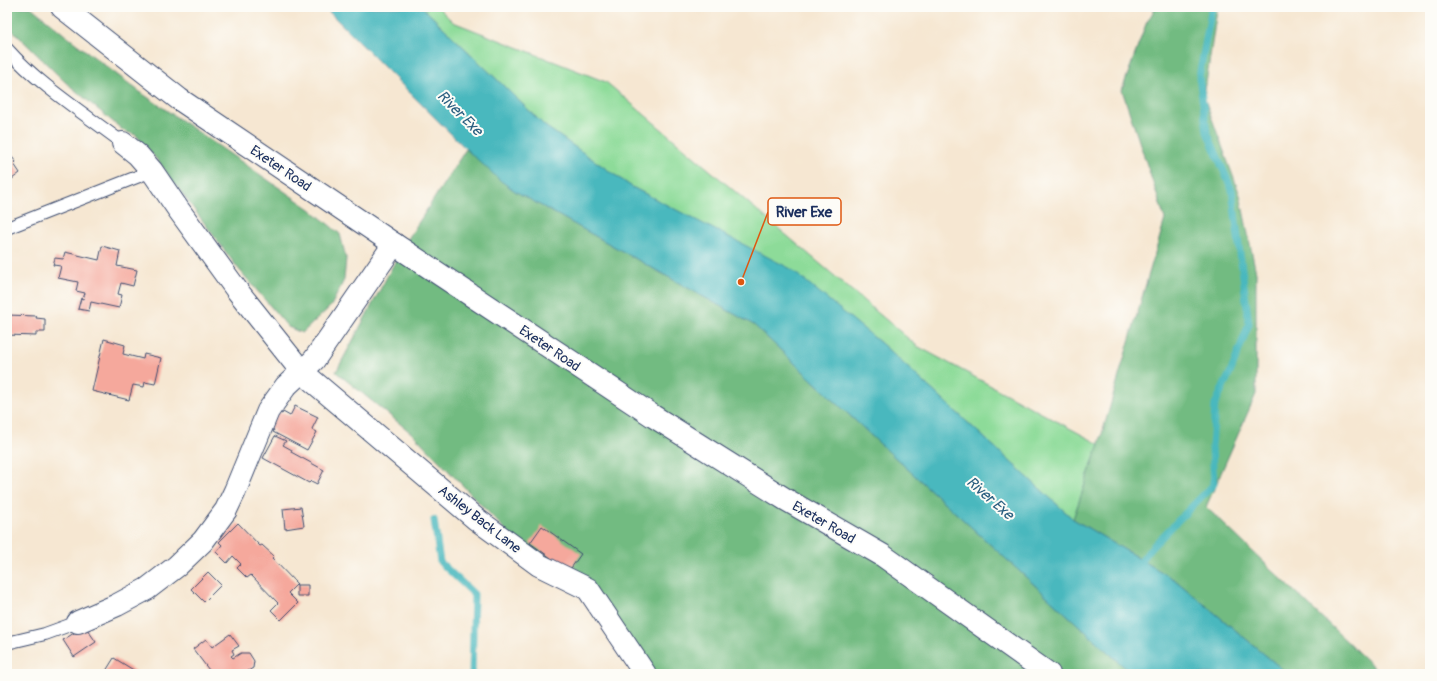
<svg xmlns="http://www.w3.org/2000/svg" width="1437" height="681" viewBox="0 0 1437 681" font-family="Pangolin,sans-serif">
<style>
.green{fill:#8ddb99;stroke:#54857c}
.forest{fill:#72bb81;stroke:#467570}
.water{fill:#48b8be;stroke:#32748e}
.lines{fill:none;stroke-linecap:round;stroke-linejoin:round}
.stream{stroke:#48b8be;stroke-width:7}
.building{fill:#f5a89c}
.service-casing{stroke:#3c4b6f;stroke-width:14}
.minor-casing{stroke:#3c4b6f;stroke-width:24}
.primary-casing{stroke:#3c4b6f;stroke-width:24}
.service{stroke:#fff;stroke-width:12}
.minor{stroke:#fff;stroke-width:22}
.primary{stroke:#fff;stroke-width:22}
.labels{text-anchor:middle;stroke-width:4;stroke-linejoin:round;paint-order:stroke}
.street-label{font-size:14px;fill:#1b2f5e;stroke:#fdfcf7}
.water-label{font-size:15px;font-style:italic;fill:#2b5f80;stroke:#fdfcf7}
.leader{fill:none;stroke:#de5710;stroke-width:1.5}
.callout-dot{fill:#de5710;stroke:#fdfcf7;stroke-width:1.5}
.callout{fill:#fdfcf7;stroke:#de5710;stroke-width:1.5}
.callout-label{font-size:15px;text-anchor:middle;font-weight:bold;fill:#1b2f5e}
</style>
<rect width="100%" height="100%" fill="#fdfcf7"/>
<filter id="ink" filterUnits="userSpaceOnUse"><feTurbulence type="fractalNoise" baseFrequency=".025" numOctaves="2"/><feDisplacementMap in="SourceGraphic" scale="8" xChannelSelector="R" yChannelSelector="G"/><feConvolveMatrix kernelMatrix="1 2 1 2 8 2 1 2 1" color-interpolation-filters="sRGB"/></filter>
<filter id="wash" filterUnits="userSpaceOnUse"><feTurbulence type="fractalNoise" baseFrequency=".012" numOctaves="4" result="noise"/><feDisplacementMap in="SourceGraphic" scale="16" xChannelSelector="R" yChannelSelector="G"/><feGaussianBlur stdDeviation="0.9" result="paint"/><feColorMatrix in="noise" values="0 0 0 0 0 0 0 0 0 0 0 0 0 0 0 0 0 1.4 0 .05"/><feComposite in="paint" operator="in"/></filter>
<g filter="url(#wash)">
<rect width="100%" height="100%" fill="#f6e7d2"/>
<path class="green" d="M422,7h16l15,15 153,60 311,264 182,98 -26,75 -191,-175 -91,-74 -159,-83 -87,-61z"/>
<path class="forest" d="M7,7h24l34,28 75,57 170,117 30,25 6,24 -2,22 -13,26 -29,27 -14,-6 -51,-60 -79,-106 -22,-26 -12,-4 -60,-50 -56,-55z
M1156,7h64l-3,3 -13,87 36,98 16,78v121l-50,113 175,167h-93l-113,-94 -102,-61 26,-75 66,-225 -43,-129 24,-66z
M466,149l49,42 239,134 123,116 255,233h-487l-57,-85 -49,-24 -124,-129 -79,-64 68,-127z"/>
<path class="water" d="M324,7h98l123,119 87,61 159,82 91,75 191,175 102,61 113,94h-156l-255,-233 -123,-116 -239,-134 -14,-10 -35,-32z"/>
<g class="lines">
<path class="stream" d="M434,520l6,42 34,32 -2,80
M1137,567l14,-19 63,-64 -2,-37 3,-43 16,-33 18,-47 -17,-134 -25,-58 -8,-55 13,-70"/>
</g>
<g id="blocks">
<path class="building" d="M7,151l9,11 -2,2 6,9 -12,9 -1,-3z
M102,246l18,5 -3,15 20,4 -4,16 -12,-3 -3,11 4,1 -3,13 -28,-6 -2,9 -11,-2 3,-11 2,1 2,-6 -9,-2 2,-9 -20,-4 3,-12 -8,-1 2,-7 8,1 2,-7 34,8z
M7,315l30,1 -1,2 9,1v13h-9v4l-29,-1z
M104,339l21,6 -2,9 20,5 1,-5 17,4 -6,26 -10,-2 -1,5 -11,-2 -4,15 -37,-9z
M295,406l23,11 -6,12 5,3 -10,18 -34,-18 1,-2 -5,-2 9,-16 4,2 1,-2 7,4z
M275,436l11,5 -3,4 9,5 -1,2 33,18 -7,14 -6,-3 -2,2 -46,-25z
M301,507l3,19 -19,3 -2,-20z
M238,523l22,23 2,-1 12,11 -2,2 25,26 -9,9 10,10 -17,17 -10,-10 7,-7 -27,-28 -4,3 -10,-10 4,-4 -8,-8 -6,7 -11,-11 6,-7 -3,-3z
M542,526l39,28 -12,17 -39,-28z
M208,572l13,13 -17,17 -13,-13z
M297,585h11v11h-11z
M85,626l11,16 -22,15 -11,-17z
M230,634l9,12 -7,4 2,4 -3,2 2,2 8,-5h8l5,8 -1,7 -5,3 2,3h-38l-19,-25 13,-10 6,8z
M114,658l26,16h-36z"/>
</g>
</g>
<g filter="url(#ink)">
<use href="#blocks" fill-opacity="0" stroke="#3c4b6f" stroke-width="1"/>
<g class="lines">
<defs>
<path id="service" d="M7,49c32,36 78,65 116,94
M7,228l145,-57
M7,643l38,-9 33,-12"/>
<path id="minor" d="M123,143l15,12 14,16 26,38 58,80 66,83 174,147 63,46 49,24 57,85
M78,622l39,-17 30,-16 30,-23 26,-25 23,-31 9,-19 33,-80 18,-25 28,-26 80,-116"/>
<path id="primary" d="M62,7l117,92 215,145 259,172 132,83 97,56 167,119"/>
</defs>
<use href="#service" class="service-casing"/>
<use href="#minor" class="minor-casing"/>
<use href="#primary" class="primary-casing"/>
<use href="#service" class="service"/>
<use href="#minor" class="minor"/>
<use href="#primary" class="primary"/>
</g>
</g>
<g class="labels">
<g class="street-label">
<text transform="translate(281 168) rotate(34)" y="5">Exeter Road</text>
<text transform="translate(550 348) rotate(34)" y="5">Exeter Road</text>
<text transform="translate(480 519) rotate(38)" y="5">Ashley Back Lane</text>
<text transform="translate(824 522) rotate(30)" y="5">Exeter Road</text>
</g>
<g class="water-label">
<text transform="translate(460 113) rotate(45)" y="5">River Exe</text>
<text transform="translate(990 498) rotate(41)" y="5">River Exe</text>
</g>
</g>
<path class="leader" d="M741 282L768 212"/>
<circle class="callout-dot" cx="741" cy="282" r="4"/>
<rect class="callout" x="768" y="198" width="73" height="27" rx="4"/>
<g class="callout-label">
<text x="804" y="217">River Exe</text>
</g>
<rect width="1437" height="681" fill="none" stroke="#fdfcf7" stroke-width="24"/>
</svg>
